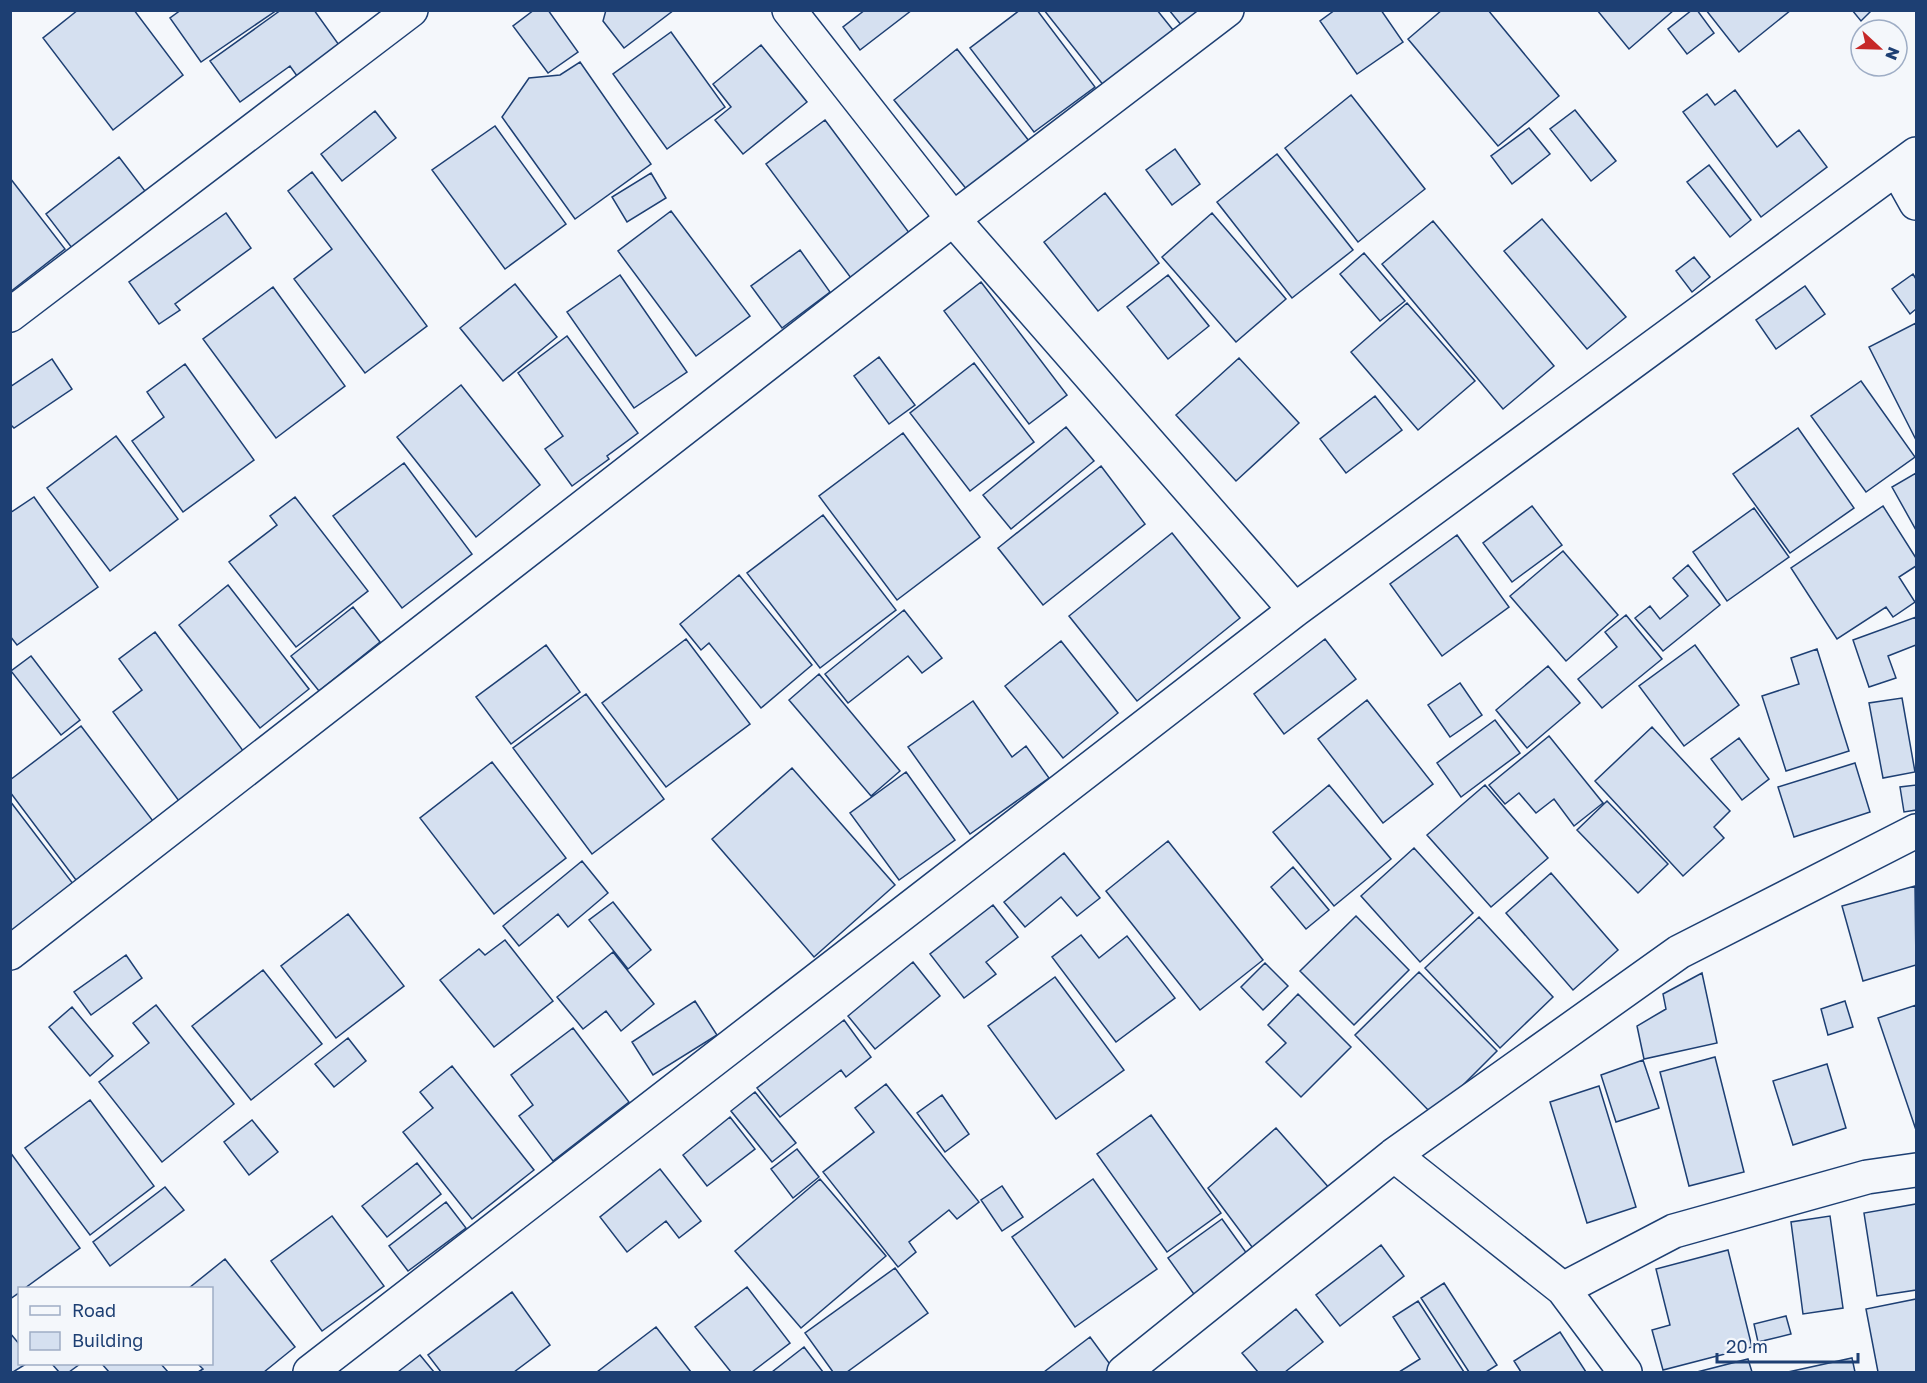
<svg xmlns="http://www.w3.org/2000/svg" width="1927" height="1383" viewBox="0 0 1927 1383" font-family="'Golos Text',sans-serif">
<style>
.building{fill:#d5e0f0;stroke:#1d3f73;stroke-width:1.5}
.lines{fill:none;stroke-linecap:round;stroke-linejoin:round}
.minor-casing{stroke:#1d3f73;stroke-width:36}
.minor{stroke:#f4f7fb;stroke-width:33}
</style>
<rect width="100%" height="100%" fill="#f4f7fb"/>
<path class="building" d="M78,10h56l49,65 -70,55 -70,-92z
M181,10h96l-76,52 -31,-44z
M281,10h33l25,35 -42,31 -7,-10 -50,36 -30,-41z
M534,10h14l30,42 -30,21 -35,-47z
M606,10h68l-50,38 -21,-27z
M865,10h47l-52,40 -17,-23z
M1020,10h17l58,77 -61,45 -64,-84z
M1044,10h113l20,25 -69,56z
M1169,10h41l-24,21z
M1335,10h46l22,32 -46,32 -37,-53z
M1442,10h46l71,86 -61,50 -90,-107z
M1597,10h77l-45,39z
M1692,10h5l17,23 -27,21 -19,-25z
M1706,10h85l-52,42z
M1852,10h20l-11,11z
M671,32l54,75 -58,42 -54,-75z
M761,45l46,57 -64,52 -28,-34 16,-13 -18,-23z
M957,49l72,92 -61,50 -74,-91z
M580,62l71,102 -76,55 -73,-102 27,-39 31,-3z
M1735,90l42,57 22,-17 28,37 -66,50 -78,-105 24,-18 8,11z
M1351,95l74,94 -67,53 -73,-94z
M1575,110l41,51 -25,20 -41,-52z
M375,111l21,27 -54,43 -21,-27z
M825,120l88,118 -59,44 -88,-118z
M495,126l71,98 -61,45 -73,-99z
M1529,128l21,26 -38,30 -21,-28z
M1175,149l25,35 -28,21 -26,-35z
M1277,154l76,96 -61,48 -75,-96z
M119,157l26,34 -73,57 -26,-34z
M1709,165l42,55 -21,17 -43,-55z
M312,172l115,154 -62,47 -71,-94 38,-30 -44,-58z
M651,173l15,25 -39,24 -15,-25z
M10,178l55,71 -55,43z
M1105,193l54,70 -61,48 -54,-69z
M671,211l79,105 -54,40 -78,-105z
M226,213l25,35 -76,56 5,6 -21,14 -30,-42z
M1212,213l74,86 -50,43 -74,-85z
M1542,219l84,98 -39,32 -83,-98z
M1433,221l121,145 -51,43 -121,-145z
M800,250l30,42 -48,36 -31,-42z
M1364,253l41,48 -25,20 -40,-47z
M1694,257l16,20 -18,15 -16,-21z
M1913,274l3,5v30l-6,5 -18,-25z
M620,275l67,97 -53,36 -67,-96z
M1168,275l41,51 -41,33 -41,-52z
M981,282l86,113 -38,29 -85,-113z
M515,284l42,53 -54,44 -43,-53z
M1805,286l20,28 -49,35 -20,-29z
M273,287l72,99 -69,52 -73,-99z
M1407,303l68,78 -57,49 -67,-78z
M1916,323v117l-47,-93z
M567,336l71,97 -31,23 2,3 -37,27 -27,-37 18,-13 -45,-63z
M879,357l36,48 -26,19 -35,-48z
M1239,358l60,65 -63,58 -60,-66z
M52,359l20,30 -58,39 -4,-4v-37z
M974,363l60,79 -64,49 -60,-78z
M185,364l69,96 -71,52 -51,-71 32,-24 -17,-25z
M1861,381l54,76 -49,35 -55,-76z
M461,385l79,100 -64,52 -79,-100z
M1375,396l27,34 -56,43 -26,-34z
M1066,427l28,34 -83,68 -28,-34z
M1798,428l56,80 -64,45 -57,-79z
M903,433l77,104 -83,63 -78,-104z
M116,436l62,83 -68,52 -63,-83z
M404,463l68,91 -70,54 -69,-92z
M1101,466l44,58 -102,81 -45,-57z
M1916,473v57l-24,-43z
M34,497l64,90 -81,58 -7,-9v-123z
M295,497l73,94 -72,56 -67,-85 48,-37 -7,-9z
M1532,506l30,39 -50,37 -29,-39z
M1883,506l33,52v8l-17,11 16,25 -22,15 -7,-10 -49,32 -46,-71z
M1754,508l35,49 -62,44 -34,-49z
M823,515l73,95 -76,58 -73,-95z
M1172,533l68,85 -103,83 -68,-85z
M1457,535l52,72 -67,49 -52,-72z
M1563,551l55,64 -52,46 -56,-65z
M1688,565l32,40 -57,46 -28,-33 15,-12 10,13 28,-23 -15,-18z
M739,575l73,90 -51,43 -52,-65 -8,7 -21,-26z
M228,585l81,104 -49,39 -81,-103z
M353,607l27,35 -61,49 -28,-35z
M904,610l38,48 -20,15 -14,-17 -60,47 -23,-29z
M1626,615l36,44 -60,49 -24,-29 39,-32 -12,-15z
M1916,617v28l-28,11 8,22 -27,9 -16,-47z
M155,632l89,120 -65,49 -66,-89 29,-22 -23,-31z
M686,639l64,85 -84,63 -64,-84z
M1325,639l31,40 -72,55 -30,-40z
M1061,641l57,72 -55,45 -58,-72z
M546,645l34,47 -69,52 -35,-47z
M1695,645l44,60 -55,41 -45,-60z
M1817,649l32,102 -63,20 -24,-75 37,-12 -8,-26z
M31,656l49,64 -19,15 -50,-64z
M1548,666l32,37 -53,45 -31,-38z
M819,674l81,97 -29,25 -82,-96z
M1460,683l22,32 -32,22 -22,-32z
M586,694l78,105 -72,55 -79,-106z
M1902,698l13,74 -32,6 -14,-75z
M1367,700l66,84 -50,39 -65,-84z
M973,701l39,56 14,-11 23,32 -79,56 -62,-87z
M1495,720l25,33 -59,44 -24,-34z
M81,726l72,95 -77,59 -66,-88v-12z
M1652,727l78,84 -16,16 10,11 -41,38 -88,-95z
M1549,736l54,67 -29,23 -20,-27 -18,14 -17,-20 -14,11 -16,-19z
M1739,738l30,41 -27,21 -31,-41z
M492,762l74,96 -72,56 -74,-96z
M1855,763l15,49 -76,25 -16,-50z
M792,768l103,117 -81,72 -102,-118z
M906,772l49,68 -56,40 -49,-67z
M1329,785l62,74 -57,47 -61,-74z
M1485,785l63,73 -57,49 -64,-72z
M1916,785v25l-12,2 -4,-25z
M10,801l67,88 -67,50z
M1607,801l61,63 -30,29 -61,-63z
M1168,841l95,119 -63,50 -94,-119z
M1414,848l59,65 -53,49 -59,-66z
M1064,853l36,45 -23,18 -16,-19 -36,30 -21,-25z
M582,861l26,32 -40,34 -10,-13 -39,32 -16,-20z
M1293,867l36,43 -23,19 -35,-42z
M1551,873l67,77 -45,40 -67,-77z
M1915,886l1,79 -53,16 -21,-75z
M613,902l38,48 -23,19 -39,-49z
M993,905l25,32 -32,25 10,12 -32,24 -34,-44z
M348,914l56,72 -68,52 -55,-72z
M1356,916l53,54 -55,55 -54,-54z
M1479,917l74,80 -53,51 -75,-80z
M1081,935l18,23 28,-22 48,62 -59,44 -64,-85z
M505,940l48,61 -59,46 -54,-67 39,-31 6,6z
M613,952l41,52 -33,27 -15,-20 -23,18 -26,-32z
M126,955l16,23 -51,37 -17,-23z
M913,962l27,34 -65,53 -27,-33z
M1265,963l23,23 -25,24 -22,-23z
M263,970l59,74 -71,56 -59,-74z
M1419,972l78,79 -64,64 -78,-80z
M1702,973l15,70 -73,16 -7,-33 29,-17 -3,-15z
M1055,977l69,93 -68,49 -68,-93z
M1298,994l53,53 -50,50 -35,-35 20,-19 -18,-18z
M695,1001l22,34 -64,40 -21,-33z
M1845,1001l8,26 -25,8 -7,-26z
M156,1005l78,99 -72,58 -63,-80 50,-39 -16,-20z
M1916,1005v125l-38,-112z
M72,1007l41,49 -23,20 -41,-49z
M844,1020l27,37 -25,20 -5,-7 -61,47 -23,-29z
M573,1028l56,74 -76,59 -34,-45 14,-11 -22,-30z
M348,1038l18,23 -32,26 -19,-23z
M1715,1057l29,115 -55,14 -29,-114z
M1643,1060l16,48 -43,14 -15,-47z
M1827,1064l19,64 -53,17 -20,-64z
M452,1066l82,104 -62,49 -69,-87 30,-24 -13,-16z
M886,1084l93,118 -22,17 -8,-9 -40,32 7,10 -18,15 -75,-95 51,-40 -19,-24z
M1599,1086l37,121 -49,16 -37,-121z
M755,1092l41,51 -24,19 -41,-51z
M942,1095l27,39 -24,18 -28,-39z
M90,1100l64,86 -64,49 -65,-87z
M1151,1115l70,98 -54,39 -70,-98z
M730,1117l25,32 -48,37 -24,-31z
M252,1120l26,32 -29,23 -25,-33z
M1276,1128l55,62 -73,65 -50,-67z
M797,1149l22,28 -26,21 -22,-29z
M10,1152l70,96 -55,40h-5v4l-10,7z
M417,1163l24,31 -54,43 -25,-31z
M660,1169l41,52 -22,17 -13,-17 -39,31 -27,-35z
M820,1179l66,77 -85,72 -66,-77z
M1093,1179l64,90 -82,58 -63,-90z
M1002,1186l21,31 -21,14 -21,-31z
M165,1187l19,23 -74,56 -17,-24z
M446,1202l20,26 -58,43 -19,-25z
M1916,1204v86l-39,6 -13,-83z
M332,1216l52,70 -62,45 -51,-70z
M1830,1216l13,92 -40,6 -12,-92z
M1222,1219l28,39 -54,39 -28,-39z
M1381,1245l23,31 -64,50 -24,-31z
M1728,1250l24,97 -89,23 -11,-40 18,-5 -14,-56z
M225,1259l70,88 -31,25h-66l5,-3 -5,-5h14v-76h-23z
M895,1268l33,45 -81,59h-14l-28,-39z
M1444,1283l53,82 -11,7h-17l-48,-74z
M747,1287l43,56 -38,29h-21l-36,-45z
M512,1292l38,53 -36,27h-73l-13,-17z
M1916,1299v73h-38l-12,-63z
M1418,1301l46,71h-65l21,-13 -27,-42z
M1296,1309l27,33 -38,30h-27l-16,-19z
M1786,1316l5,18 -33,8 -4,-18z
M656,1327l35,45h-94z
M1560,1332l26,40h-65l-7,-11z
M10,1333l10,12v19h6l-13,8h-3z
M1090,1337l22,30 -7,5h-61z
M804,1347l19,25h-51z
M420,1355l14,17h-36z
M1852,1358l3,14h-67z
M1748,1359l4,13h-55z
M52,1364h28l-11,8h-10z
M102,1364h59l7,8h-59z"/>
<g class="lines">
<defs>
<path id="minor" d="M789,10l164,209 342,391
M1897,169l19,34
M10,315l401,-305
M10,953l943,-734 274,-209
M1394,1155l169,134 62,83
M1563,1289l111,-58 193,-54 49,-7
M310,1372l985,-762 621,-456
M1124,1372l270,-217 285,-203 237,-121"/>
</defs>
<use href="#minor" class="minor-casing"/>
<use href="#minor" class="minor"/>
</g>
<rect width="1927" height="1383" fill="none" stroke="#1d3f73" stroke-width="24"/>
<rect x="18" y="1287" width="195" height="78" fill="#f4f7fb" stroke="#9eadc5" stroke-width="1.5"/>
<rect x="30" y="1306" width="30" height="9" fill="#f4f7fb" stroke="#9eadc5" stroke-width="1.5"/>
<text x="72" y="1317" font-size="18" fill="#1d3f73">Road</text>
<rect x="30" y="1332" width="30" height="18" fill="#d5e0f0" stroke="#9eadc5" stroke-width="1.5"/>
<text x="72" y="1347" font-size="18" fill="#1d3f73">Building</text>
<g transform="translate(1879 48) rotate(112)"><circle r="28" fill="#f4f7fb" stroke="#9eadc5" stroke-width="1.5"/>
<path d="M0-4.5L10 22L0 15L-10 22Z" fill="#c62828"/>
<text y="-9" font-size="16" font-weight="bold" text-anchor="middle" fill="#1d3f73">N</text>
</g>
<path d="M1717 1353v9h141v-9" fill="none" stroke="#1d3f73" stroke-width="3"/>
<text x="1726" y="1353" font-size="18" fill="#1d3f73" stroke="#f4f7fb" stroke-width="4.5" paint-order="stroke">20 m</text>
</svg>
